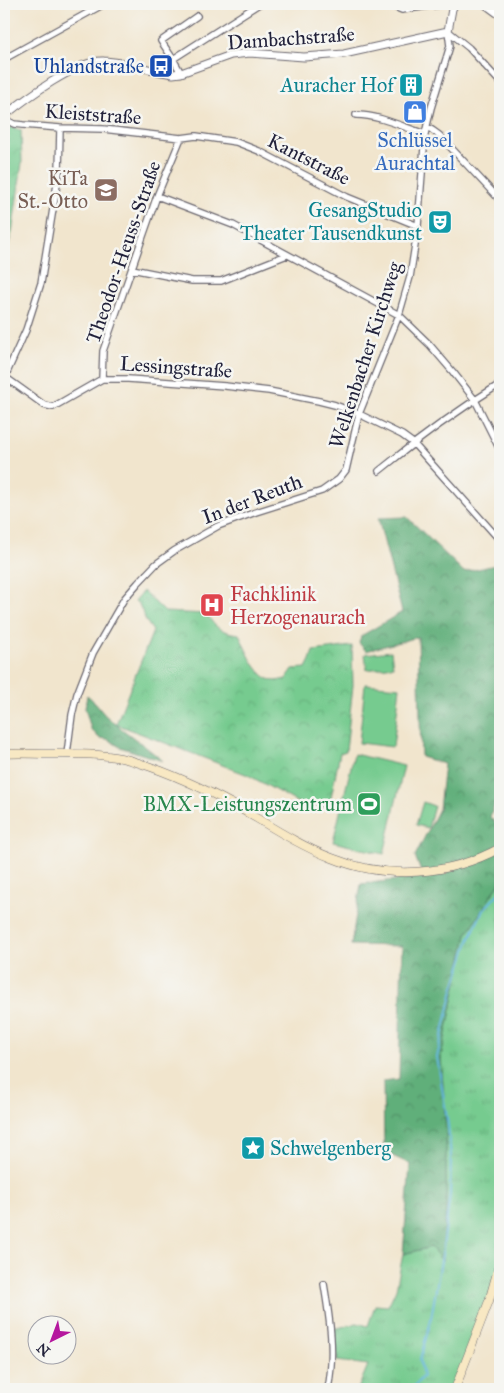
<svg xmlns="http://www.w3.org/2000/svg" width="504" height="1393" viewBox="0 0 504 1393" font-family="'IM FELL Great Primer',serif">
<style>
.grass{fill:url(#grass-tufts);stroke:#4c7665}
.forest{fill:url(#forest-crowns);stroke:#41685a}
.park{fill:url(#park-crowns);stroke:#4c7665}
.pitch{fill:#76cb8f;stroke:#4c7665}
.lines{fill:none;stroke-linecap:round;stroke-linejoin:round}
.stream{stroke:#63b5de;stroke-width:2}
.minor-casing{stroke:#6a666e;stroke-width:8}
.tertiary-casing{stroke:#6a666e;stroke-width:9}
.secondary-casing{stroke:#6a666e;stroke-width:9}
.minor{stroke:#fff;stroke-width:5.5}
.tertiary{stroke:#fff;stroke-width:7}
.secondary{stroke:#f8e8c3;stroke-width:8}
.labels{text-anchor:middle;stroke-width:5;stroke-linejoin:round;paint-order:stroke}
.street-label{font-size:20px;fill:#22223b;stroke:#f6f6f2}
.transit-label{font-size:20px;fill:#164399;stroke:#f6f6f2;text-anchor:end}
.culture-label{font-size:20px;fill:#0d838f;stroke:#f6f6f2;text-anchor:end}
.shop-label{font-size:20px;fill:#366cbe;stroke:#f6f6f2}
.education-label{font-size:20px;fill:#785e54;stroke:#f6f6f2;text-anchor:end}
.health-label{font-size:20px;fill:#be3a42;stroke:#f6f6f2;text-anchor:start}
.leisure-label{font-size:20px;fill:#27864d;stroke:#f6f6f2;text-anchor:end}
</style>
<defs>
<pattern id="grass-tufts" width="24" height="20" patternUnits="userSpaceOnUse" patternTransform="scale(1.25)"><rect width="24" height="20" fill="#76cb8f"/><path d="M3 7l-1-3M5 7V3M7 7l1-3M15 17l-1-3M17 17v-4M19 17l1-3" fill="none" stroke="#66ae7c"/></pattern>
<pattern id="forest-crowns" width="20" height="18" patternUnits="userSpaceOnUse" patternTransform="scale(1.25)"><rect width="20" height="18" fill="#60af7a"/><path d="M2 6a3 3 0 1 1 6 0M12 15a3 3 0 1 1 6 0" fill="none" stroke="#4f8e65"/></pattern>
<pattern id="park-crowns" width="20" height="18" patternUnits="userSpaceOnUse" patternTransform="scale(1.25)"><rect width="20" height="18" fill="#76cb8f"/><path d="M2 6a3 3 0 1 1 6 0M12 15a3 3 0 1 1 6 0" fill="none" stroke="#66ae7c"/></pattern>
</defs>
<rect width="100%" height="100%" fill="#f6f6f2"/>
<filter id="ink" filterUnits="userSpaceOnUse"><feTurbulence type="fractalNoise" baseFrequency=".02" numOctaves="2"/><feDisplacementMap in="SourceGraphic" scale="10" xChannelSelector="R" yChannelSelector="G"/><feConvolveMatrix kernelMatrix="1 2 1 2 8 2 1 2 1" color-interpolation-filters="sRGB"/></filter>
<filter id="wash" filterUnits="userSpaceOnUse"><feTurbulence type="fractalNoise" baseFrequency=".0096" numOctaves="4" result="noise"/><feDisplacementMap in="SourceGraphic" scale="20" xChannelSelector="R" yChannelSelector="G"/><feGaussianBlur stdDeviation="1.12" result="paint"/><feColorMatrix in="noise" values="0 0 0 0 0 0 0 0 0 0 0 0 0 0 0 0 0 1.4 0 .05"/><feComposite in="paint" operator="in"/></filter>
<g filter="url(#wash)">
<rect width="100%" height="100%" fill="#f1e5cd"/>
<path class="grass" d="M500,882v386l-46,121h-96l10,-24 -31,-4 -3,-32 23,-6 11,3 7,-21 13,1 8,-17 7,-35 28,-7 11,13 4,-53v-74l-5,-76 26,-123z"/>
<path class="forest" d="M407,517l57,55 36,-8v225l-10,28 10,11v54l-33,52 -26,123 5,76v74l-4,54 -11,-14 -28,7 7,-90 -26,-12 -1,-71 16,-2 3,-133 -51,-1 10,-61 62,-7 -8,-21 24,-47 5,-45 -23,-7 -3,-120 -52,14 -7,-8 2,-7 41,-24 -24,-94z
M87,695c8,6 12,14 19,21 18,16 39,29 57,45l-43,-14 -13,-8 -8,-1 -8,-9 -6,-21z"/>
<path class="park" d="M9,127l12,3 1,33 -10,70 -8,28v-133z
M143,591l22,21 42,2c8,15 16,18 32,20 7,15 15,38 31,46 5,2 10,0 16,-1l7,-10 13,-1 4,-8 3,-9 39,-5 1,39 -7,66 -6,2 -10,49 -7,5 -21,-2 -54,-30 -132,-51 37,-93 -7,-10 -7,-17 -4,-3z"/>
<path class="pitch" d="M391,651l2,15 -26,4 -2,-16z
M365,684l35,3 -7,60 -34,-4z
M354,754l50,12 -20,88 -51,-12z
M423,802l11,4 -6,22 -12,-3z"/>
<g class="lines">
<path class="stream" d="M412,1389l11,-13 -3,-17 10,-35 12,-69 8,-61 1,-37 -3,-32 -11,-68 16,-67 17,-52 13,-28 17,-18"/>
</g>
</g>
<g filter="url(#ink)">
<g class="lines">
<defs>
<path id="minor" d="M387,4l15,6 26,-4 23,-2
M448,31l21,17 31,34
M4,59l100,-55
M173,59l86,-55
M181,73l-8,-14 -12,-18 36,-25
M356,115c23,0 47,12 69,19
M4,119l10,5 9,1 37,3 43,1 78,9 15,-2 40,6 23,9 88,46 71,29
M427,127l5,3 7,5 61,65
M157,196l76,29 166,90 30,29 24,28 22,28 25,50
M132,269l60,12h29l66,-26
M5,377l39,28 9,2 49,-28h26l97,7 44,5 50,10 16,4 24,9 43,21 11,8 85,95h2
M4,379l22,-49 15,-47 18,-111 1,-44
M102,379l1,-28 54,-155 24,-58
M379,471c39,-32 79,-61 121,-87
M67,754l5,-39 5,-21 16,-41 31,-54 14,-16 18,-19 18,-13 44,-25 38,-14 66,-21 17,-12 7,-9 13,-56 40,-99 11,-38 8,-51 7,-92 6,-26 19,-62 -2,-15
M324,1284c6,36 11,69 4,105"/>
<path id="tertiary" d="M485,4l15,11
M4,116c20,-16 74,-57 100,-55 23,1 46,10 69,13l8,-1 50,-18 19,-2 54,4 40,-3 104,-23 4,-22 3,-5"/>
<path id="secondary" d="M4,754c15,-1 30,0 45,0 30,0 62,-1 90,9 34,11 66,26 97,43 31,18 62,39 96,52 54,22 117,18 168,-10
M455,1389l34,-88 11,-39"/>
</defs>
<use href="#minor" class="minor-casing"/>
<use href="#tertiary" class="tertiary-casing"/>
<use href="#secondary" class="secondary-casing"/>
<use href="#minor" class="minor"/>
<use href="#tertiary" class="tertiary"/>
<use href="#secondary" class="secondary"/>
</g>
</g>
<defs>
<symbol id="bus-square" viewBox="-11 -11 22 22"><rect x="-9" y="-9" width="18" height="18" rx="4" fill="#1a4fb4" stroke="#f6f6f2"/><path d="M-5-6H5V4H4V6H2V4H-2V6H-4V4H-5ZM-3.5-4V0h7V-4ZM-3.5 1.2v1.5H-2V1.2ZM2 1.2v1.5H3.5V1.2Z" fill="#fff"/></symbol>
<symbol id="building-square" viewBox="-11 -11 22 22"><rect x="-9" y="-9" width="18" height="18" rx="4" fill="#0f9aa8" stroke="#f6f6f2"/><path d="M-4-6H4V6H1V3H-1V6H-4ZM-2.5-4.3h1.7v1.8h-1.7ZM.8-4.3h1.7v1.8H.8ZM-2.5-1h1.7V.8h-1.7ZM.8-1h1.7V.8H.8Z" fill="#fff"/></symbol>
<symbol id="shop-square" viewBox="-11 -11 22 22"><rect x="-9" y="-9" width="18" height="18" rx="4" fill="#3f7fe0" stroke="#f6f6f2"/><path d="M-5-2.5h2.3a2.7 3.5 0 0 1 5.4 0H5L5.5 6h-11ZM-1.5-2.5h3a1.5 2.3 0 0 0-3 0Z" fill="#fff"/></symbol>
<symbol id="school-square" viewBox="-11 -11 22 22"><rect x="-9" y="-9" width="18" height="18" rx="4" fill="#8d6e63" stroke="#f6f6f2"/><path d="M0-5L7-2L0 1L-7-2ZM-4 1L0 2.5L4 1V4Q0 6-4 4Z" fill="#fff"/></symbol>
<symbol id="theatre-square" viewBox="-11 -11 22 22"><rect x="-9" y="-9" width="18" height="18" rx="4" fill="#0f9aa8" stroke="#f6f6f2"/><path d="M-5-5.5Q0-4 5-5.5V0Q5 5 0 6Q-5 5-5 0ZM-3.3-2.5H-1v1.5H-3.3ZM1-2.5H3.3v1.5H1ZM-2.8 1Q0 5.5 2.8 1Z" fill="#fff"/></symbol>
<symbol id="hospital-square" viewBox="-11 -11 22 22"><rect x="-9" y="-9" width="18" height="18" rx="4" fill="#e0444e" stroke="#f6f6f2"/><path d="M-5-5h3v3.5h4V-5h3V5h-3V1.5h-4V5h-3Z" fill="#fff"/></symbol>
<symbol id="stadium-square" viewBox="-11 -11 22 22"><rect x="-9" y="-9" width="18" height="18" rx="4" fill="#2e9e5b" stroke="#f6f6f2"/><path d="M0-5a6.5 5 0 1 0 0 10a6.5 5 0 1 0 0-10ZM-3.5-1.8h7v3.6h-7Z" fill="#fff"/></symbol>
<symbol id="sight-square" viewBox="-11 -11 22 22"><rect x="-9" y="-9" width="18" height="18" rx="4" fill="#0f9aa8" stroke="#f6f6f2"/><path d="M0-6L1.8-2.2L6-1.7L2.9 1.2L3.7 5.4L0 3.3L-3.7 5.4L-2.9 1.2L-6-1.7L-1.8-2.2Z" fill="#fff"/></symbol>
</defs>
<g fill-rule="evenodd">
<use href="#bus-square" x="147" y="52" width="28" height="28"/>
<use href="#building-square" x="397" y="71" width="28" height="28"/>
<use href="#shop-square" x="401" y="98" width="28" height="28"/>
<use href="#school-square" x="92" y="176" width="28" height="28"/>
<use href="#theatre-square" x="426" y="208" width="28" height="28"/>
<use href="#hospital-square" x="198" y="591" width="28" height="28"/>
<use href="#stadium-square" x="355" y="790" width="28" height="28"/>
<use href="#sight-square" x="239" y="1134" width="28" height="28"/>
</g>
<g class="labels">
<g class="street-label">
<text transform="translate(291 38) rotate(-4)" y="7">Dambachstraße</text>
<text transform="translate(93 114) rotate(4)" y="7">Kleiststraße</text>
<text transform="translate(309 159) rotate(27)" y="7">Kantstraße</text>
<text transform="translate(123 252) rotate(-71)" y="7">Theodor-Heuss-Straße</text>
<text transform="translate(365 355) rotate(-72)" y="7">Welkenbacher Kirchweg</text>
<text transform="translate(176 367) rotate(4)" y="7">Lessingstraße</text>
<text transform="translate(252 499) rotate(-21)" y="7">In der Reuth</text>
</g>
<g class="transit-label">
<text x="144" y="73">Uhlandstraße</text>
</g>
<g class="culture-label">
<text x="394" y="92">Auracher Hof</text>
<text x="422" y="217">GesangStudio<tspan x="422" dy="23">Theater Tausendkunst</tspan></text>
<text x="270" y="1155" text-anchor="start">Schwelgenberg</text>
</g>
<g class="shop-label">
<text x="415" y="147">Schlüssel<tspan x="415" dy="23">Aurachtal</tspan></text>
</g>
<g class="education-label">
<text x="88" y="185">KiTa<tspan x="88" dy="23">St.-Otto</tspan></text>
</g>
<g class="health-label">
<text x="230" y="601">Fachklinik<tspan x="230" dy="23">Herzogenaurach</tspan></text>
</g>
<g class="leisure-label">
<text x="352" y="811">BMX-Leistungszentrum</text>
</g>
</g>
<rect width="504" height="1393" fill="none" stroke="#f6f6f2" stroke-width="20"/>
<g transform="translate(52 1340) rotate(222)"><circle r="24" fill="#f6f6f2" stroke="#a1a1a9"/>
<path d="M0-4L9 19L0 12L-9 19Z" fill="#b5179e"/>
<text y="-8" font-size="14" font-weight="bold" text-anchor="middle" fill="#22223b">N</text>
</g>
</svg>
